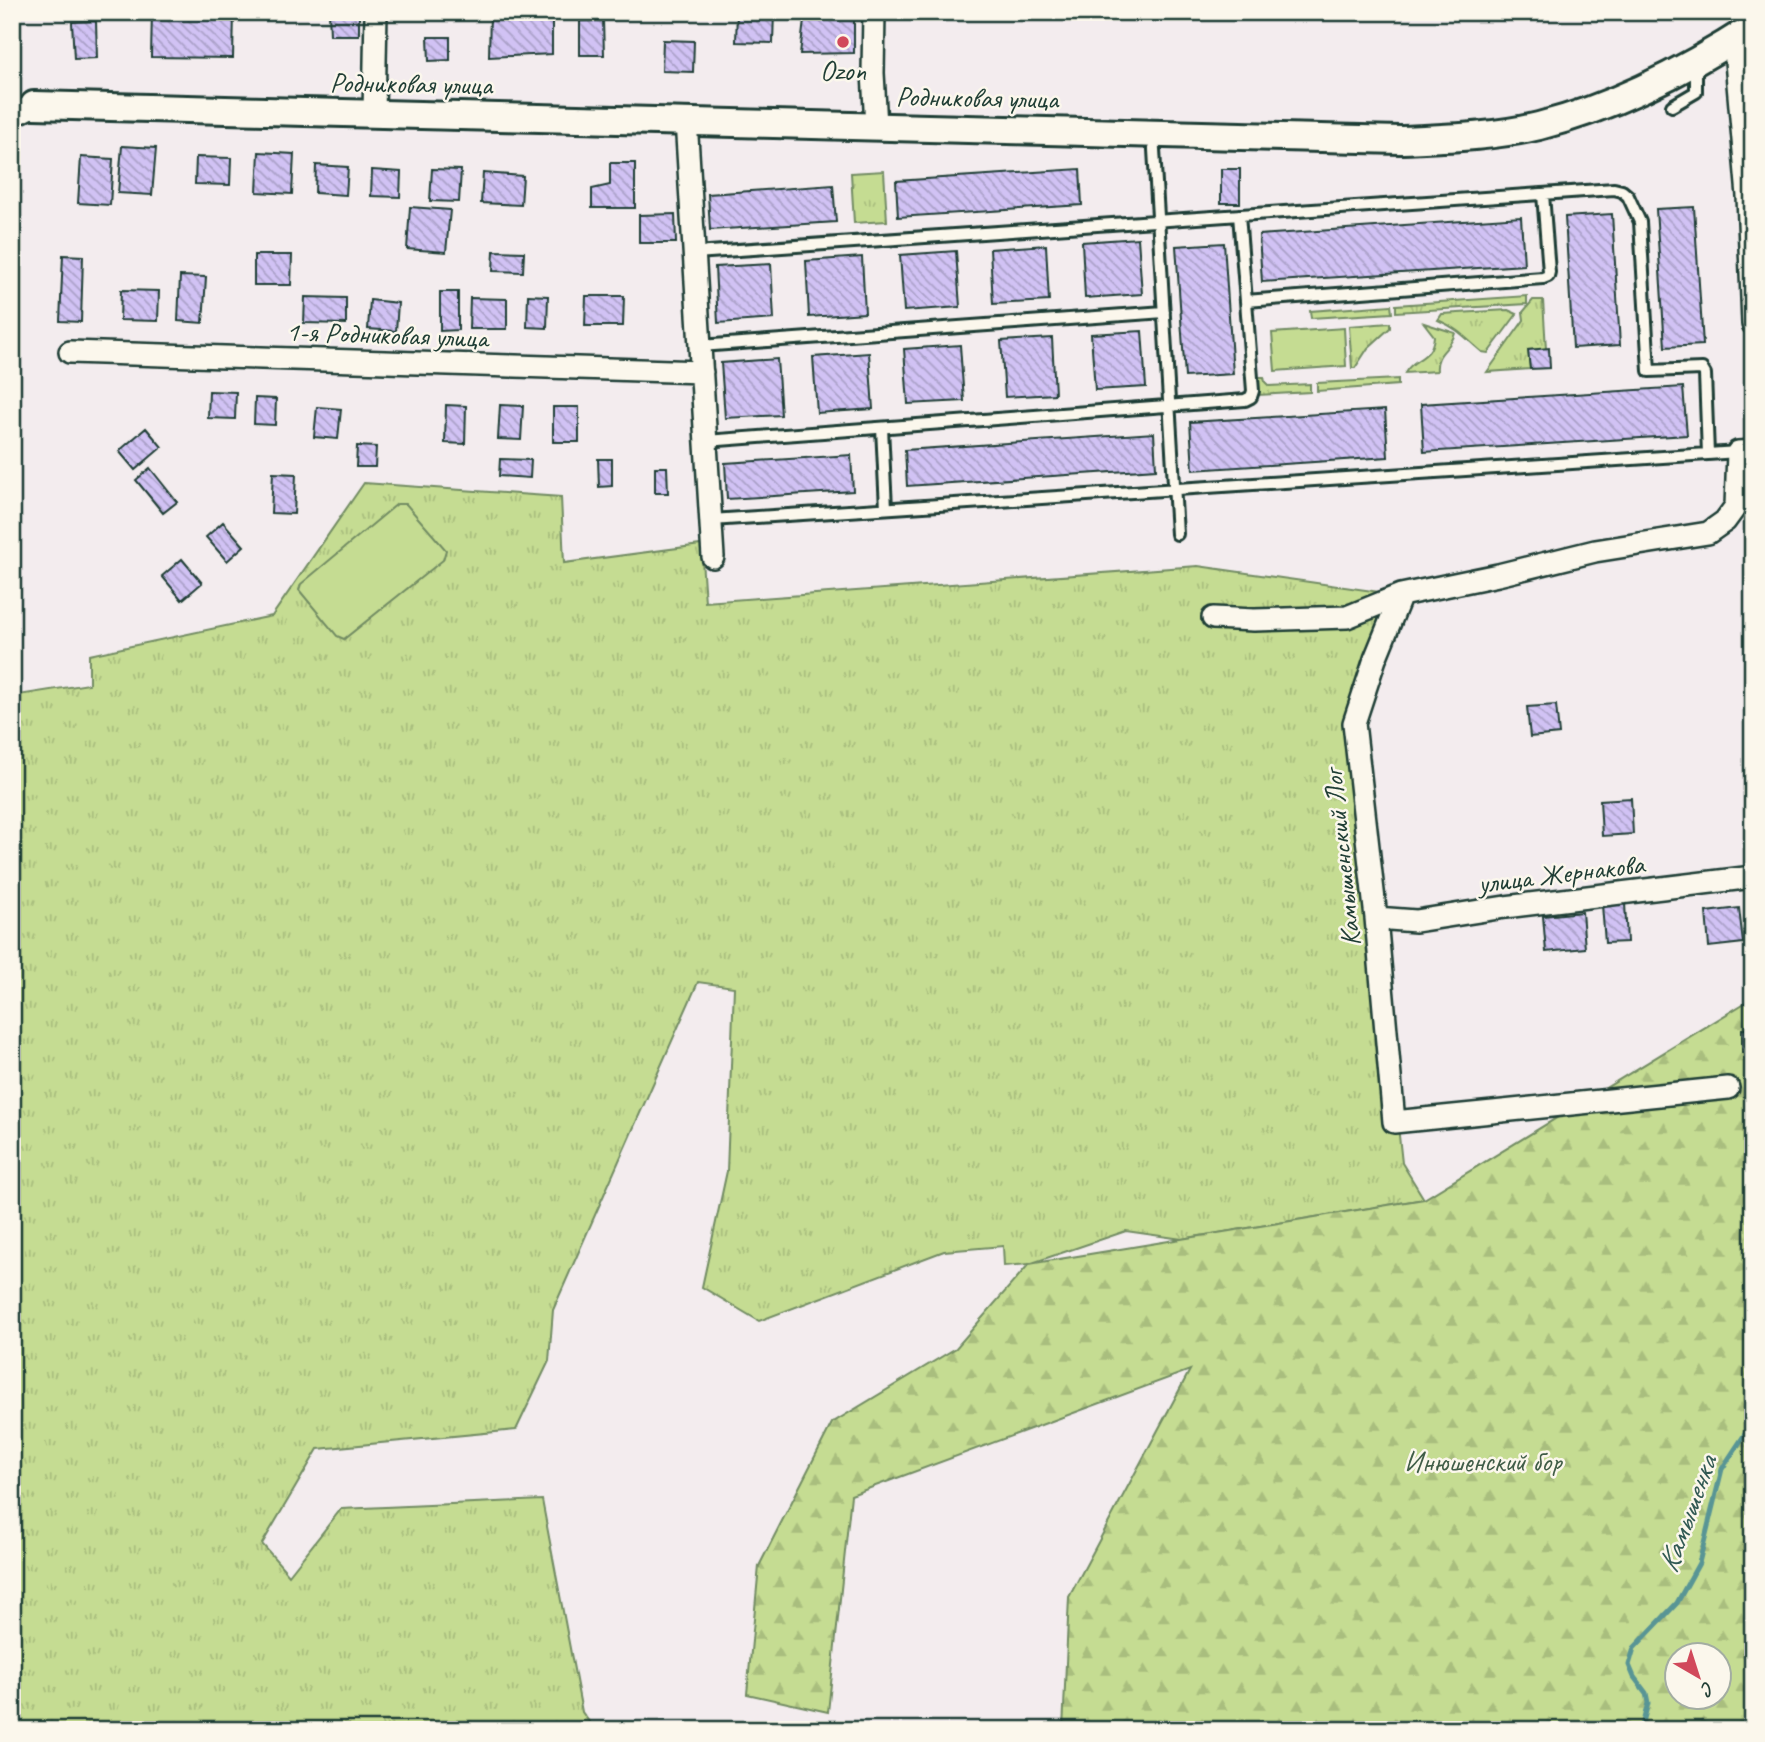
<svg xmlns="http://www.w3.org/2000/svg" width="1765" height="1742" viewBox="0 0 1765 1742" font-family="Caveat,sans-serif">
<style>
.grass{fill:url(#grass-tufts);stroke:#728c63;stroke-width:2}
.forest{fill:url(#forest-firs);stroke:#728c63;stroke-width:2;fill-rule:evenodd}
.pitch{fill:#c5dc92;stroke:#728c63;stroke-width:2}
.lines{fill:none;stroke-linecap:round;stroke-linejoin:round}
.stream{stroke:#599595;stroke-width:5}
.building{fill:url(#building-back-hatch);stroke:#1f3d34;stroke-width:2}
.service-casing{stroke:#1f3d34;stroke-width:16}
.minor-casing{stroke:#1f3d34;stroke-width:26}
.tertiary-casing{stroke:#1f3d34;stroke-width:32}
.service{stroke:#fbf7ec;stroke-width:10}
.minor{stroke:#fbf7ec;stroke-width:21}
.tertiary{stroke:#fbf7ec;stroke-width:26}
.poi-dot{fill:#d1495b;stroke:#fbf7ec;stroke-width:2.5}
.labels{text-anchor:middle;stroke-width:5;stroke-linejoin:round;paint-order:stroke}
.poi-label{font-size:28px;fill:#1f3d34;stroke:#fbf7ec}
.street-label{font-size:28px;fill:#1f3d34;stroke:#fbf7ec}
.park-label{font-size:28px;fill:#405d47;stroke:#fbf7ec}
.water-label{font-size:30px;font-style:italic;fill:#325a54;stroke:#fbf7ec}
</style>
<defs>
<pattern id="grass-tufts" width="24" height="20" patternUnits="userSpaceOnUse" patternTransform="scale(1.75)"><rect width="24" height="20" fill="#c5dc92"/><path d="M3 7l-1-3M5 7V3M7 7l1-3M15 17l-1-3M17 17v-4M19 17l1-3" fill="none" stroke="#a9be7e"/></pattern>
<pattern id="forest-firs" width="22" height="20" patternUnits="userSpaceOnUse" patternTransform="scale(1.75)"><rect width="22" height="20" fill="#c5dc92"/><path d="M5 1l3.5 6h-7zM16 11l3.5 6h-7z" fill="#a9be7e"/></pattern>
<pattern id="building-back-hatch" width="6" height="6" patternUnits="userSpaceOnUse" patternTransform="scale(1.75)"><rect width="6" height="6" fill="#d1c2f4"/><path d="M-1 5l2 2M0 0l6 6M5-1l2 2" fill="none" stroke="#a99fc6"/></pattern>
</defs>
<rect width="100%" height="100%" fill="#f3ecee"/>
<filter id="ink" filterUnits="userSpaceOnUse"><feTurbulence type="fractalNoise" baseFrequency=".0143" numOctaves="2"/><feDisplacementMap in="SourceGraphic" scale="14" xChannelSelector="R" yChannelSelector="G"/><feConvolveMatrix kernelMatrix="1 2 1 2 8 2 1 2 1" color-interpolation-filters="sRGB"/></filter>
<g filter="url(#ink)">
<path class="grass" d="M884,171l3,50 -33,2 -3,-50z
M1527,296v8l-131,8v-7z
M1533,300h10l3,49 -18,1 2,19 -43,3 37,-52 -1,-8z
M1391,305l1,8 -81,5 -1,-7z
M1508,310l9,4 -29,39 -6,-1c-16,-13 -23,-23 -44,-32l4,-6z
M1390,323v5l-22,20 -13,20h-3l-3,-42z
M1424,323l31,10c-4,17 -20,18 -18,38l-32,2c9,-17 27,-12 29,-37z
M1257,377h7l1,5 4,4 41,-2v8l-52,3z
M1398,379v6l-81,6v-8z
M364,483l197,14 3,66 137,-18 4,57 493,-36 203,29 -47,128 48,440 22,36 -242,40 -56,-8 -97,33 -25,2 -1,-20 -59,5 -185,70 -57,-34 25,-116 7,-184 -36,-5 -145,328 -4,51 -33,69 -198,19 -56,95 27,31 52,-66 201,-9 40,212 13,18h-583v-1034l77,-12v-29l183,-39z"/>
<path class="forest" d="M1753,998v732h-690l6,-133 121,-227 -339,125 -23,217 -81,-18 12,-128 73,-143 124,-75 73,-84 395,-65zM1678,1654h42v42h-42z"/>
<path class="pitch" d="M1344,328l2,38 -71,5 -3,-38z
M397,504h9l40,46 -3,10 -99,79 -7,-3 -38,-46 2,-6z"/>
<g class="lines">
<path class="stream" d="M1641,1730l7,-27 -2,-10 -12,-16 -5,-12 5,-17 43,-45 22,-40 23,-94 31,-47"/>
</g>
<path class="building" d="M152,12h82l-1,46 -82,-1z
M329,12h30v23h-29z
M490,12h62v42l-63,3z
M737,12h37l-1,31 -37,-1z
M805,12h49v41l-54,1z
M603,20l1,35h-24v-34z
M96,21l1,37 -23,1 -2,-37z
M428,37h22v23l-21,1z
M663,40l31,1 -1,31 -31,-1z
M122,146l34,2 -4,47 -34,-2z
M259,152l35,2 -2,40 -35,-2z
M81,157l32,2 -3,46 -32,-2z
M196,157l35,1 -1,27 -35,-1z
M610,163h25v45h-43v-19l18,-4z
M316,165l32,2 -2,28 -31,-2z
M432,169l29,1 -2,32 -29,-1z
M1080,169l2,36 -184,12 -2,-36z
M1221,169h19v34h-19z
M372,170l29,2 -1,25 -29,-1z
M483,173l40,3 -2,29 -40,-2z
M833,185l3,37 -126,8 -2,-36z
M410,207l40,3 -4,42 -39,-3z
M1694,207l9,138 -38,2 -9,-138z
M675,214l1,29h-37v-28z
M1612,214l8,131 -47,3 -8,-131z
M1521,217l3,48 -262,17 -3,-47z
M1138,238l4,56 -57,4 -3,-56z
M1224,243l9,131 -48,3 -9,-131z
M1046,245l3,56 -56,3 -3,-55z
M494,251l30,1 -1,20 -30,-1z
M956,251l4,56 -56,4 -4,-56z
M63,255l20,1 -2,66 -21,-1z
M254,255h38l-1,30h-37z
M862,257l3,56 -56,4 -3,-56z
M771,264l3,55 -56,4 -3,-56z
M180,276l26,1 -3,46 -25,-2z
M121,290l38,1 -1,30 -38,-1z
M440,292h18v38l-18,1z
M528,295l20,1 -1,32 -20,-1z
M586,296h38l-1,30h-38z
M305,297l41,1v26l-42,-1z
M470,298l37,1v30h-38z
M370,300l28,3 -2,28 -28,-2z
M1142,331l4,56 -51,3 -4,-56z
M1052,338l3,56 -50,3 -4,-56z
M960,345l4,56 -56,3 -4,-55z
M1549,348l1,20 -20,1 -2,-19z
M869,353l4,56 -56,4 -4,-56z
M777,359l4,56 -56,3 -4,-55z
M1683,387l4,48 -263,17 -3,-48z
M209,391l27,1 -1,27 -27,-1z
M255,398l21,1 -1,26 -21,-1z
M446,405l20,1 -1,38 -20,-1z
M500,405l23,1 -2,34 -23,-1z
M317,407l24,2 -3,30 -24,-2z
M553,407h26v35h-26z
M1385,410l3,47 -195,13 -3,-48z
M146,428l16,19 -27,23 -16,-19z
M1154,433l2,36 -249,17 -2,-36z
M357,446l19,1 -1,20h-19z
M851,455l2,36 -126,8 -2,-36z
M500,459l31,1 -1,18 -31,-2z
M598,459h14v27l-13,1z
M655,467h12l1,26h-13z
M150,468l27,34 -14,11 -27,-33z
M273,473l23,1 -2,40 -23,-1z
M223,522l21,24 -17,15 -21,-24z
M182,559l20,24 -20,17 -20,-24z
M1556,705l3,29 -29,3 -3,-30z
M1631,798l2,36 -31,2 -2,-36z
M1625,903l2,39 -22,1 -3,-38z
M1739,908l4,35 -34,4 -3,-35z
M1582,912l3,36 -39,4 -3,-36z
M1742,1029h11v24h-11z"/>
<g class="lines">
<defs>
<path id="service" d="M1672,106l24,-14v-30
M1153,133l24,401
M1239,215l7,86 297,-23 5,-2 1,-4 -6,-78
M695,253l919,-64 8,2 6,5 12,26 9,149 53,-2 3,5 3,80
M700,346l464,-34
M882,428l4,80
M706,441l539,-41 6,-3 2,-6 -7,-90
M711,520l1027,-68"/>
<path id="minor" d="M874,12l-1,61 3,53
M1734,39l14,157 5,128
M374,113l2,-101
M12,116l22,-11
M686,120l27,437
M70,352l632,20
M1401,595l-26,64 -21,64 22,195 18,204 334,-34
M1213,618l41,2 93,-3 54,-22 97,-20 97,-24 113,-18 17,-12 11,-15 2,-54 15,-1
M1376,918l40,3 89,-14 248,-30"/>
<path id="tertiary" d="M34,105l1366,35c45,-2 94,-3 139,-14 75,-19 149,-57 214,-99"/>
</defs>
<use href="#service" class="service-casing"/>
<use href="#minor" class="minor-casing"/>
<use href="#tertiary" class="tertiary-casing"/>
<use href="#service" class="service"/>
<use href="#minor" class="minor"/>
<use href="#tertiary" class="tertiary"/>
</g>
</g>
<circle class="poi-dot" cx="843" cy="42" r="7"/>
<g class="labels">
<g class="poi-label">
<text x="843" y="80">Ozon</text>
</g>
<g class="street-label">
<text transform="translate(411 83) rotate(1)" y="10">Родниковая улица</text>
<text transform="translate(977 97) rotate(1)" y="10">Родниковая улица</text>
<text transform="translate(387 334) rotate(2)" y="10">1-я Родниковая улица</text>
<text transform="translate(1341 858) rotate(-96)" y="10">Камышенский Лог</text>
<text transform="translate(1561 873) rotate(-7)" y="10">улица Жернакова</text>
</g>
<g class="park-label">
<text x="1483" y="1471">Инюшенский бор</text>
</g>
<g class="water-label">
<text transform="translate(1687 1514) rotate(-70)" y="10">Камышенка</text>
</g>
</g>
<rect width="1765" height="1742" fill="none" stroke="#fbf7ec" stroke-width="42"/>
<rect x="21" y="21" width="1723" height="1700" fill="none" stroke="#1f3d34" stroke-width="2.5" filter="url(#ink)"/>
<g transform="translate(1698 1676) rotate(141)"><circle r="33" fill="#fbf7ec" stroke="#a3ada2" stroke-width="2"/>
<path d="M0-5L12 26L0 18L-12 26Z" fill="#d1495b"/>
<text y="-10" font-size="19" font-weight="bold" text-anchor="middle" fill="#1f3d34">С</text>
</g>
</svg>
